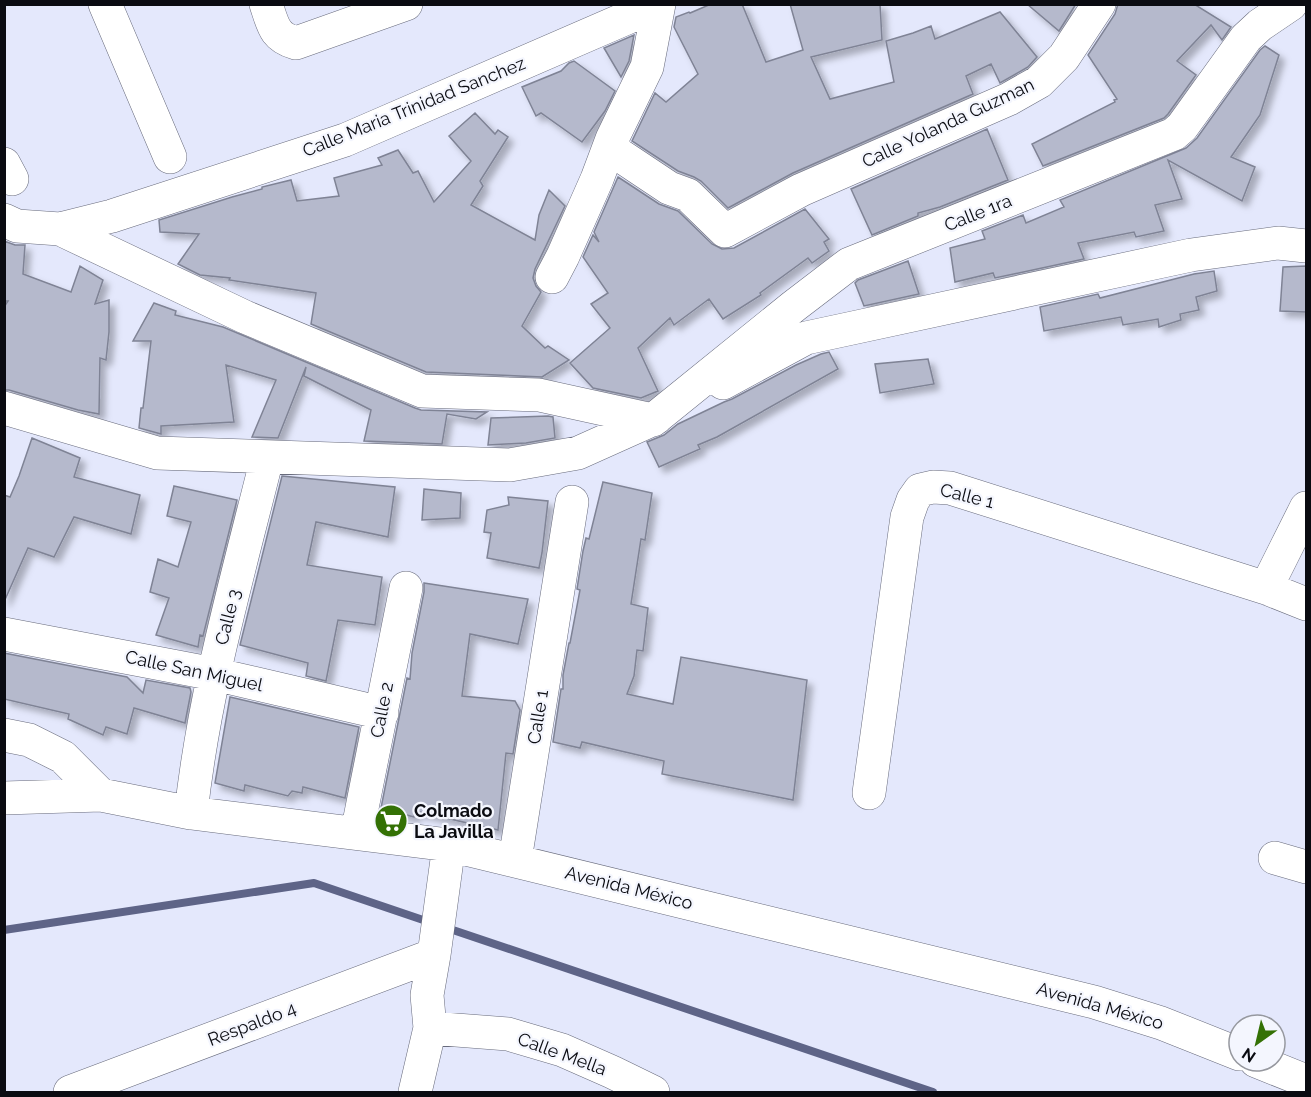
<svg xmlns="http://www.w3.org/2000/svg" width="1311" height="1097" viewBox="0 0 1311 1097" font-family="Raleway,sans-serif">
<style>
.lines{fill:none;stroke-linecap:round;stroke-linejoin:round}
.stream{stroke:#5e6487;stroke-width:8}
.building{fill:#b5b9cc;stroke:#7f8395;stroke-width:1.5;filter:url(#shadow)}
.minor-casing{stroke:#686b7c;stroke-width:34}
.minor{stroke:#fff;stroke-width:33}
.labels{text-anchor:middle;stroke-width:4.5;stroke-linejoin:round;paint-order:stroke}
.street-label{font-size:18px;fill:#0a0b11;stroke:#f4f6fe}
.poi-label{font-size:18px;font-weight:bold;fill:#0a0b11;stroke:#f4f6fe;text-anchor:start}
</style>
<defs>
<filter id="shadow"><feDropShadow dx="5.5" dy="5.5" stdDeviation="3" flood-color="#0004"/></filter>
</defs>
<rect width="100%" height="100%" fill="#e4e8fc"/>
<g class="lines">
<path class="stream" d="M444,927l489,165
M4,930l310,-47 118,40"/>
</g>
<path class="building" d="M711,4h31l24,58 37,-12 -13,-46h90l2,36 -71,17 19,42 64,-17 -8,-41 27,-8 18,-7 4,13 65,-27 37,45 -9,10 -28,16 -9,-19 -25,12 7,18 -180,79 -65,35 -27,-27 -7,-4 -16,-6 -46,-30 23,-48 11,9 32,-28 -24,-47 2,-10 13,-5 1,1z
M1027,4h49l-17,27z
M1118,4h76l37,23 -9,13 -11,-15 -34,36 19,14 -28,39 -4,4 -121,48 -11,-22 83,-42 -1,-2 3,-1 -29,-44 27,-41z
M634,35l-5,26 -8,16 -17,-29z
M1265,46l14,9 -19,60 -29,42 24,10 -13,34 -74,-41 14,39 -27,6 9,26 -28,6 -2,-5 -56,11 6,16 -89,19 -2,-5 -38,9 -5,-34 35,-9 -3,-8 41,-16 3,8 38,-16 -4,-7 126,-52 11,-10 63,-88z
M574,61l41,30 -10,20 -23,31 -41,-29 -5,3 -14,-29 39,-16 8,-8z
M475,113l20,21 3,-4 10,7 -28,44 3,5 -12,19 64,35 4,-25 10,-25 16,16 -30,63 -2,9 3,8 5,6 -19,34 23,22 3,-2 21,14 -27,17 -116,-5 -115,-48 5,-31 -87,-13 1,-2 -30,-3 -22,-11 21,-30 -39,-2 -1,-12 73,-23 30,-8v-2l29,-7 6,21 42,-5 -5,-18 48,-13 -4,-7 20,-8 15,23 5,-2 16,31 37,-41 -22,-25z
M987,129l21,51 -68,27 -22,6v3l-46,19 -21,-46z
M618,177l41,27 19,7 34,33 10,5 12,-1 71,-39 24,30 -5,3 5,9 -17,12 -4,-5 -48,35 1,2 -38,24 -14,-20 -35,26 -4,-7 -32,30 20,43 -17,7 -48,-10 -23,-25 40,-35 -19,-24 17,-11 -25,-36 10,-22 6,7 -5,-10z
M4,241l11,4h10l-2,29 48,18 9,-26 23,14 -8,24 14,-4v32l-3,28 -6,-2 -1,56 -21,-4 -69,-20h-5v-83l4,-6h-4z
M908,261l11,33 -55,12 -9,-23 3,-3z
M1306,266v46l-26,-1 3,-44z
M1214,271l3,20 -21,6 3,13 -19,4 1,6 -22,7 -1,-8 -35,6 -2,-8 -77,14 -4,-24 58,-13 2,4 94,-24z
M154,303l22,8 -1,4 48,12 192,81 6,2 66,2 -11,7 -29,-5 -5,30 -78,-3 7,-31 -67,-34 2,-9 -28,71 -26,-1 24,-57 -50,-15 8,57 -73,4v8l-22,-6 2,-20h2l8,-67h-18z
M829,352l9,17 -121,68 -19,8 2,4 -41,18 -12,-25 17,-7 14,-11 46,-22 8,-3 64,-34 25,-11z
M928,359l6,25 -54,9 -5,-29z
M548,416l5,1 2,21 -29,5 -38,2 3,-27z
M32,438l48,20 -6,19 66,18 -9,39 -57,-17 -20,40 -26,-9 -24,54v-107l6,2 9,-21z
M282,476l113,11 -7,50 -72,-15 -9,43 75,12 -7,48 -37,-5 -12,61 -20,-5 2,-13 -68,-18z
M603,482l49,11 -7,47 -4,-1 -10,65 17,4 -5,43 -6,-1 -3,26 -7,18 46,10 8,-47 126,23 -14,120 -131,-26 2,-13 -82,-19 -2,6 -27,-6 8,-53h2v-14l6,-32h1l10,-53 -3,-1 6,-38 3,-13 3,1z
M174,486l63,14 -34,136 -3,-1 -2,12 -42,-12 13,-37 -19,-6 8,-33 20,8 13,-45 -24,-6z
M424,489l37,4 -1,25 -38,2z
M508,497l40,4 -6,52 -3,15 -52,-10 4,-25 -7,-1 3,-22 22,-5z
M424,583l104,16 -10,45 -48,-10 -8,62 53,5 5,9 -7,44 -7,-1 -8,77 -83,-19 -1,6 -33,-9 26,-130 3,1 2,-26 12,-61z
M4,653l123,24 16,16 3,-13 44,8 1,4 -6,31 -51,-15 -7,26 -21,-7 -3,8 -35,-16 1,-5 -65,-15z
M230,697l129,30 -14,71 -42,-11 -1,6 -10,-2 -4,5 -43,-11 -1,6 -29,-8z"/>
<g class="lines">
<defs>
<path id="minor" d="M105,4l65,153
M266,4c7,21 8,33 30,39l110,-39
M659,4l-12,63 -35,72 3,13 54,36 19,7 37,36 76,-41 208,-91 30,-17 25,-25 35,-53
M4,164l8,15
M4,220l13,6 43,3 52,-13 233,-76 314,-136
M60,229l185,88 177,74 117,4 114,25 141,-114 55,-42 325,-130 8,-7 64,-89 14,-13 31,-21
M552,277l11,-21 34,-77 15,-40
M723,383l83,-45 385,-83 87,-12 28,3
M4,408l153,45 353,12 68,-12 78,-35
M1266,588l40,-80
M4,634l210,40 168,39
M4,735l25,5 34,17 38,38
M869,793l38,-276 6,-17 7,-10 13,-3 17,1 316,100 40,16
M4,798l97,-3 90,18 258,32 645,157 67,21 78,31
M191,813c13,-121 47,-238 76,-355
M357,833l49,-245
M1275,858l31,9
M515,860l57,-358
M430,1028l78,6 54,16 50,22 41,20
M1256,1061l50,20
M70,1092l364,-137
M415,1092l15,-64 -3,-33 7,-40 15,-110"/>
</defs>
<use href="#minor" class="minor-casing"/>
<use href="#minor" class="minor"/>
</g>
<defs>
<symbol id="supermarket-disc" viewBox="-11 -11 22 22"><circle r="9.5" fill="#347105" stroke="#f4f6fe"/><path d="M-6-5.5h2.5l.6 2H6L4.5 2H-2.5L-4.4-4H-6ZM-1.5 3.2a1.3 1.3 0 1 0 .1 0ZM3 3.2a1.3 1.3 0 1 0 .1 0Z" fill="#fff"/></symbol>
</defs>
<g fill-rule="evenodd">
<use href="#supermarket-disc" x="372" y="802" width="38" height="38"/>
</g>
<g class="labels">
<g class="street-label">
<text transform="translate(414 107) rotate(-22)" y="6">Calle Maria Trinidad Sanchez</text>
<text transform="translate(948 123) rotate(-25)" y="6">Calle Yolanda Guzman</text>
<text transform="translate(978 213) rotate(-22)" y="6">Calle 1ra</text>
<text transform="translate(967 496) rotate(14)" y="6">Calle 1</text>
<text transform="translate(228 617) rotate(-76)" y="6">Calle 3</text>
<text transform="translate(194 671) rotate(12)" y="6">Calle San Miguel</text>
<text transform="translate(382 710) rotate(-79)" y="6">Calle 2</text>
<text transform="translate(538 717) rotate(-81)" y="6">Calle 1</text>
<text transform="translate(629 888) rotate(14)" y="6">Avenida México</text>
<text transform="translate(1100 1006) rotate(16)" y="6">Avenida México</text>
<text transform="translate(252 1024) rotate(-21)" y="6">Respaldo 4</text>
<text transform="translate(562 1054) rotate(20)" y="6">Calle Mella</text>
</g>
<g class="poi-label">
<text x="414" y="817">Colmado<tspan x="414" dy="21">La Javilla</tspan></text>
</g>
</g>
<rect width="1311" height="1097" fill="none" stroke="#0a0b11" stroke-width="12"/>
<g transform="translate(1257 1043) rotate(214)"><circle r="28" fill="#f4f6fe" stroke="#96989f" stroke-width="1.5"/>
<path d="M0-4.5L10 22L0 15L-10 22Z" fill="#347105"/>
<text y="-9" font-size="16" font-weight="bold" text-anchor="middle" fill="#0a0b11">N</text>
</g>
</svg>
